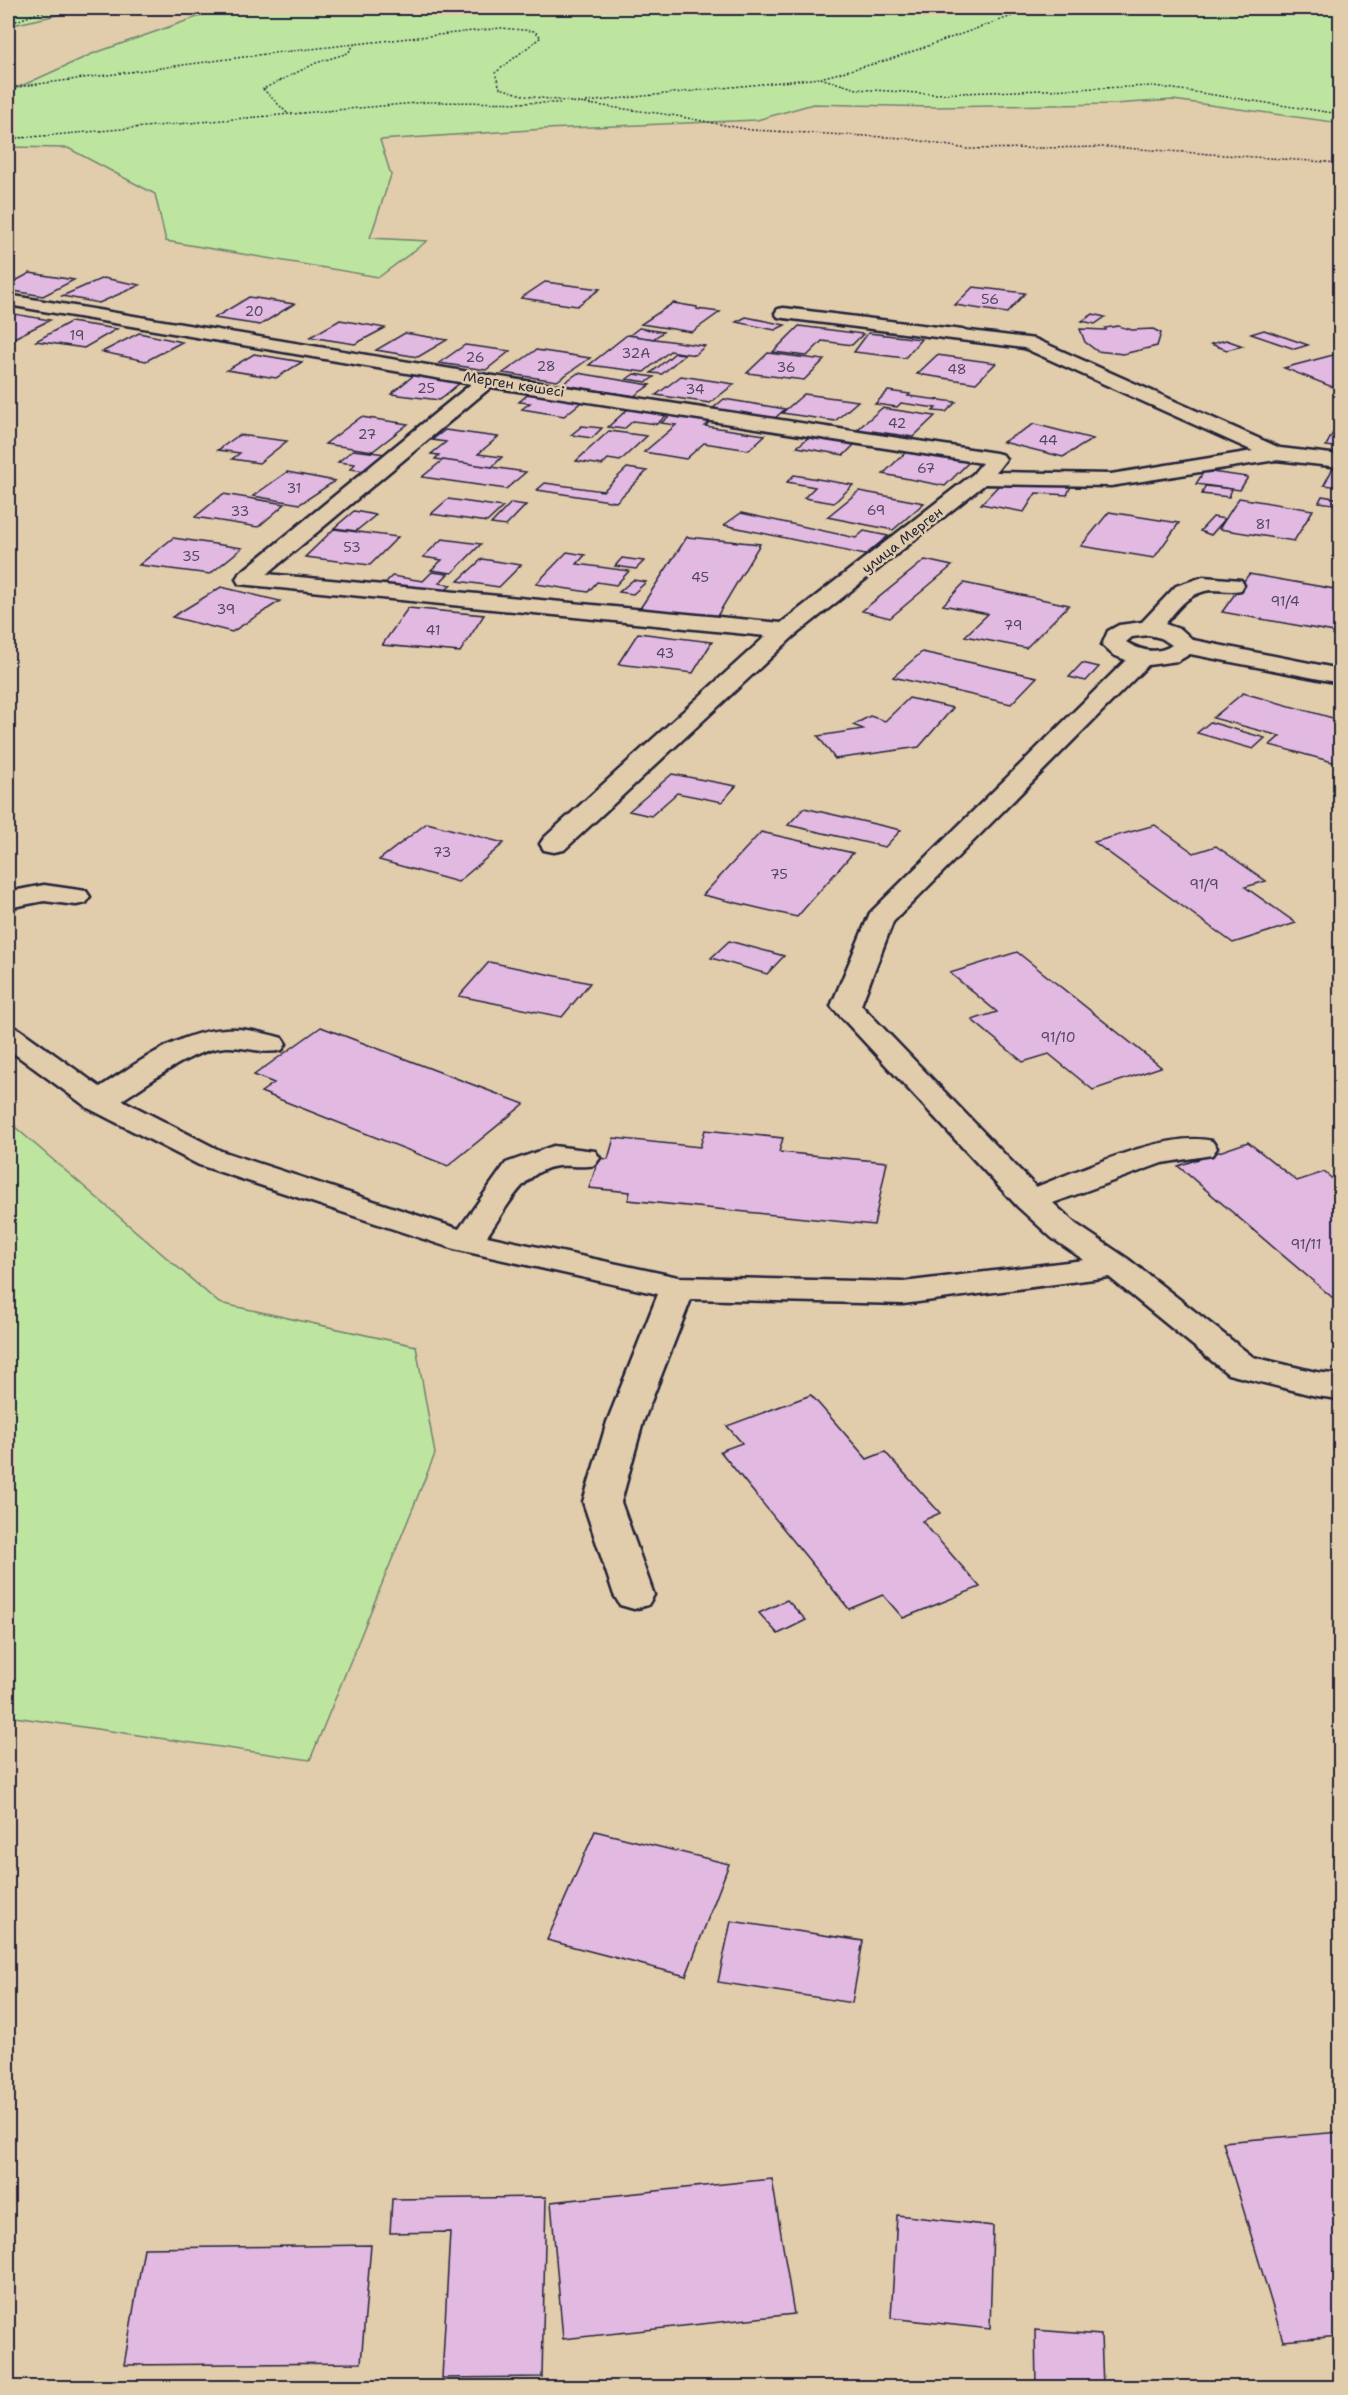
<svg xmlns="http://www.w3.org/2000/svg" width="1348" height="2395" viewBox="0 0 1348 2395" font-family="'Shantell Sans',sans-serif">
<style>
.green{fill:#bee5a0;stroke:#70846e;stroke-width:1.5}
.building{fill:#e2b9e0;stroke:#22223b;stroke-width:1.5}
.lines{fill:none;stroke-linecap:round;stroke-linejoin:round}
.minor-casing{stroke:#22223b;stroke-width:5}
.path{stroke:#22223b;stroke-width:1.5;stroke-dasharray:2 2;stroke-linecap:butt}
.minor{fill:#e1ccab;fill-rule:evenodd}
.labels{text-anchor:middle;stroke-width:5;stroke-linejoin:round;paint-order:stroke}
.number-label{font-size:14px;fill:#524864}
.far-street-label{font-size:14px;fill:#22223b;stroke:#e1ccab}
</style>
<rect width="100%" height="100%" fill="#e1ccab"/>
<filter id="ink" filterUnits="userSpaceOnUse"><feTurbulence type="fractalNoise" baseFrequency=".0167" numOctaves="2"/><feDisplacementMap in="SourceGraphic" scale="12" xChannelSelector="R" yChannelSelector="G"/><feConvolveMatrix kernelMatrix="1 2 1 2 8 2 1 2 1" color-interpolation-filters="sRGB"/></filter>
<g filter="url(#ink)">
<path class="green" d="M8,8h97l-30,3 -67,15z
M223,8h1117v115l-167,-23 -60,4 -179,3 -121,-3 -56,16 -212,9 -165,11 11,35 -21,63 57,3 -48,36 -213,-36 -11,-47 -87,-46 -60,-1v-55l84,-38z
M8,1121l211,182 197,43 19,108 -125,306 -302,-44z"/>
<path class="building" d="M30,273l44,7 -31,16 -35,-6v-5z
M103,278l37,7 -41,18 -37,-7z
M545,282l55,7 -23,17 -56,-8z
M973,287l52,6 -18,20 -52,-8z
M249,297l45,7 -34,21 -46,-7z
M673,303l24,4v2l23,3 -28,20 -51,-8z
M8,313l42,7 -42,21z
M1093,314l12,3 -10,7 -13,-3z
M746,317l39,8 -10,5 -39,-8z
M340,320l45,8 -30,16 -45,-7z
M70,322l47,7 -33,19 -48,-7z
M799,326l64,8 -11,11 -30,-4 -15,15 -34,-4z
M1118,326l14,4 21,-1 8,4 -4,13 -34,8 -26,-3 -12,-9 -5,-13 26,1 -1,-2z
M639,328l24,4 -10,7 -23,-4z
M1264,330l44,15 -13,4 -44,-15z
M139,333l43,9 -36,19 -44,-9z
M405,333l42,7 -29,17 -42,-7z
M868,333l53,6 -16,19 -51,-6z
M627,335l78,11 -10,9 -25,-4 -26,21 -55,-7z
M1226,340l17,6 -16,4 -16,-6z
M465,345l45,6 -24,19 -47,-7z
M536,350l54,8 -33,23 -54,-8z
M675,353l10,1 -23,20 -11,-1z
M768,353l56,7 -20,20 -57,-7z
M254,354l48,8 -26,16 -49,-8z
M937,355l59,8 -20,20 -59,-9z
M1333,355l7,2v33l-56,-22z
M578,373l72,12 -16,11 -73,-11z
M634,374l20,3 -7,5 -20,-3z
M414,375l47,7 -22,18 -48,-6z
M681,376l53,8 -24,19 -54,-8z
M888,391l22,3 -2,2 48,6 -10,10 -13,-1 3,-3 -35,-5 -4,4 -22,-3z
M531,392l53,8 -20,16 -42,-7 8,-6 -11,-1z
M804,394l54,7 -23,20 -53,-8z
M724,399l61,10 -11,10 -62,-10z
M630,407l40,5 -13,12 -24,-3 -9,8 -16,-2z
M882,408l53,8 -22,21 -55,-8z
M673,413l40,6 -8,7 60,9 -16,15 -45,-7 -18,16 -42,-7 32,-27 -15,-2z
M361,417l47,7 -35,27 -48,-7z
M1034,424l59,15 -30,18 -60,-15z
M582,426l20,2 -10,10 -21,-3z
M1336,427h4v21l-14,-2z
M445,430l53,7 -20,17 24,3 -10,10 -57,-8 4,-4 -8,-1 15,-12 -14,-2z
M609,431l38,5 -27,25 -12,-2 -6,6 -26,-4z
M239,435l48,6 -28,22 -27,-4 8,-6 -22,-3z
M809,437l46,7 -11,11 -47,-8z
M353,450l33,4 -20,17 -16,-2 5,-5 -17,-2z
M907,451l63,10 -25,25 -62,-12z
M443,460l83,12 -20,17 -84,-12z
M627,468l20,3 -31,31 -79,-12 8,-7 58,8z
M1333,468l7,1v18l-16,-2z
M1204,471l44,6 -8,13 -44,-6z
M287,472l48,9 -35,23 -47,-8z
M794,475l59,10 -19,18 -30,-5 11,-11 -28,-5z
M1001,483h13l57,3 -4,9 -31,-2 -12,19 -43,-8z
M1205,486l27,3 -3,8 -27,-3z
M859,491l65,12 -31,27 -66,-13z
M223,494l62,10 -27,23 -63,-10z
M1322,496l18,3v6l-21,-3z
M1239,498l74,12 -19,31 -75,-12z
M448,499l55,8 -16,15 -56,-8z
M511,503l15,2 -20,21 -15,-2z
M354,511l22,4 -20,16 -22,-3z
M1109,512l70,11 -25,35 -73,-12z
M741,513l115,25 8,-7 24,5 -23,19 -141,-30z
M1213,517l12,2 -14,16 -11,-4z
M334,529l64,8 -28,28 -65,-8z
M687,537l73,7 -44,74 -77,-8z
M173,538l69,10 -32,26 -71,-9z
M442,539l39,5 -29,29 -21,-3 11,-10 -19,-3z
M567,552l18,3 -8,9 52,7 -13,14 -19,-3 -9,10 -52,-8z
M622,558l22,3 -8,8 -21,-3z
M482,559l39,6 -22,22 -41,-6z
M925,560l27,6 -62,52 -28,-7z
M432,572l16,2 -9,9 12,2 -8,8 -59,-9 8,-8 31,5z
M1249,574l91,16v43l-118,-21z
M633,580l13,2 -13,12 -14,-2z
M964,583l105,22 -43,43 -61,-12 23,-22 -45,-9z
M221,587l59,14 -48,31 -60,-15z
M408,608l76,7 -24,37 -78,-7z
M638,633l74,9 -19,31 -75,-9z
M922,652l115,25 -26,27 -118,-27z
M1082,663l17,4 -13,14 -17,-4z
M1243,693l97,27v44l-70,-19 10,-9 -67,-18z
M909,698l44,10 -34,39 -84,12 -17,-23 45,-7 -10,-4 17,-9 15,5z
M1210,722l55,16 -12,11 -56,-16z
M672,774l64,12 -14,16 -45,-9 -26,23 -22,-5z
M804,808l97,22 -16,17 -97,-22z
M427,823l77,20 -46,39 -79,-22z
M1155,825l39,28 22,-7 50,35 -21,6 51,36 -63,20 -139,-101z
M761,832l92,21 -56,64 -94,-22z
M729,941l55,15 -17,18 -56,-16z
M1017,952l144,115 -68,23 -44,-36 -26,8 -51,-42 25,-8 -47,-39z
M489,962l101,21 -28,34 -103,-21z
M321,1027l203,77 -76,62 -187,-74 13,-9 -20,-8z
M705,1130l78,8 -4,14 108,10 -13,63 -246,-25 2,-8 -41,-4 10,-30 9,1 6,-21 86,9z
M1248,1142l49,39 27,-9 16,13v119l-162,-138z
M811,1395l56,64 18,-7 55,61 -18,8 58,66 -77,31 -20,-23 -34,14 -129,-158 22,-8 -15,-17z
M787,1600l19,20 -28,14 -19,-21z
M595,1831l134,33 -43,112 -139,-36z
M731,1921l132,20 -11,62 -134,-21z
M1340,2132v204l-57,5 -60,-199z
M772,2179l22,135 -231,25 -12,-137z
M546,2197l-4,180 -100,1 8,-146 -60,1 2,-34z
M897,2215l96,11 -3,103 -99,-11z
M371,2245l-10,118 -237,2 20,-117z
M1035,2330l66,5 2,53h-67z"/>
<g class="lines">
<defs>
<path id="minor" d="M8,295l479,80 509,78 7,2 3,4 -10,13 115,2 142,-23 -229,-103 -240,-30 -6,-1 -3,-4 3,-4 6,-1 251,31 245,109 60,7v12l-64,-7 -165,26 -126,-2 -191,152 -230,214 -10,2 -10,-2 -4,-6 4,-6 222,-202 -527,-52 -3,-5 3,-5 232,-190 -463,-79zM491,387l491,76 -9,11 -192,149 -514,-49z
M1203,577l38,3 3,5 -3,5c-10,2 -18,0 -28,0 -23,1 -35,18 -48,34l17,6 11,10 147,29v14l-150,-29 -12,7 -30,4 -255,257 -32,83 175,182c45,-17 130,-57 176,-46l5,7 -5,7 -50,8 -109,40 23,21 52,35 125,98 63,15 24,3v24l-24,-3 -88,-22 -119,-97 -206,27 -212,-5 -48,123 -22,80 33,93 -6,10 -14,4 -14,-4 -6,-10 -31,-93 24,-80 51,-128 -204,-45 -255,-84 -111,-57 -80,-59v-23l11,3 81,58c38,-24 79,-56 126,-58 19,-1 38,4 56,9l4,6 -4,6c-18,5 -37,-4 -56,-3 -34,2 -75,35 -104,53l99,51 238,78 47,-66 47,-17 42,5 5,7 -5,7c-13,3 -24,0 -37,1 -34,3 -53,45 -71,70l191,41 225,5 181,-22 -32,-22 -34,-31 -187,-201 39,-93 256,-253 -13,-5 -11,-10 6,-14 11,-6 23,-3 34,-36zM1149,635l12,3 11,7c-15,10 -31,6 -46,-3l6,-5z
M44,885l42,6 4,6 -4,6 -10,2 -32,-4 -36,7v-16z"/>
</defs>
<use href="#minor" class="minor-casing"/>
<path class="path" d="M8,24l30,-11 24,-5
M820,78l68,-18 127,-45 27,-7
M8,88l266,-35 227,-25 33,3 7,6 -46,36 5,15 26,8 145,19 80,15 153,8 63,11 143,-2 230,16
M586,102l234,-24 37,11 77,5 220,-8 186,28
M287,113l-24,-24 53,-26 32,-10 6,-8
M8,139l419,-37 133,1"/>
<use href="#minor" class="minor"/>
</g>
</g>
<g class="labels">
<g class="number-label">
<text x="990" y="304">56</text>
<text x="254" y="316">20</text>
<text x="77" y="340">19</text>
<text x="636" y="358">32А</text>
<text x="475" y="362">26</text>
<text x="546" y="371">28</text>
<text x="786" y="372">36</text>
<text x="957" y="374">48</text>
<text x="426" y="393">25</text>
<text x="695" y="394">34</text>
<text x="897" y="428">42</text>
<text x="367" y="439">27</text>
<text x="1048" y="445">44</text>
<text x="926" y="473">67</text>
<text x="294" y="493">31</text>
<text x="876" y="515">69</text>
<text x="240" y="516">33</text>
<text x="1263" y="529">81</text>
<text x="352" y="552">53</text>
<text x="191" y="561">35</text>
<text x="700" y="582">45</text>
<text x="1285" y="606">91/4</text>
<text x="226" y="614">39</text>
<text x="1013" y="630">79</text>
<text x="433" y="635">41</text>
<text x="665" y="658">43</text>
<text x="442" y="857">73</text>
<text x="779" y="879">75</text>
<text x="1204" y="889">91/9</text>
<text x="1058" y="1042">91/10</text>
<text x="1306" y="1249">91/11</text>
</g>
<g class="far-street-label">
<text transform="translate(514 384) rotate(9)" y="5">Мерген көшесі</text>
<text transform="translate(902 540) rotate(-38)" y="5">улица Мерген</text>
</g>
</g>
<rect width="1348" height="2395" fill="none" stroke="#e1ccab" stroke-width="30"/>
<rect x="15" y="15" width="1318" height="2365" fill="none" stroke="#22223b" stroke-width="2" filter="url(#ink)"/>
</svg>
